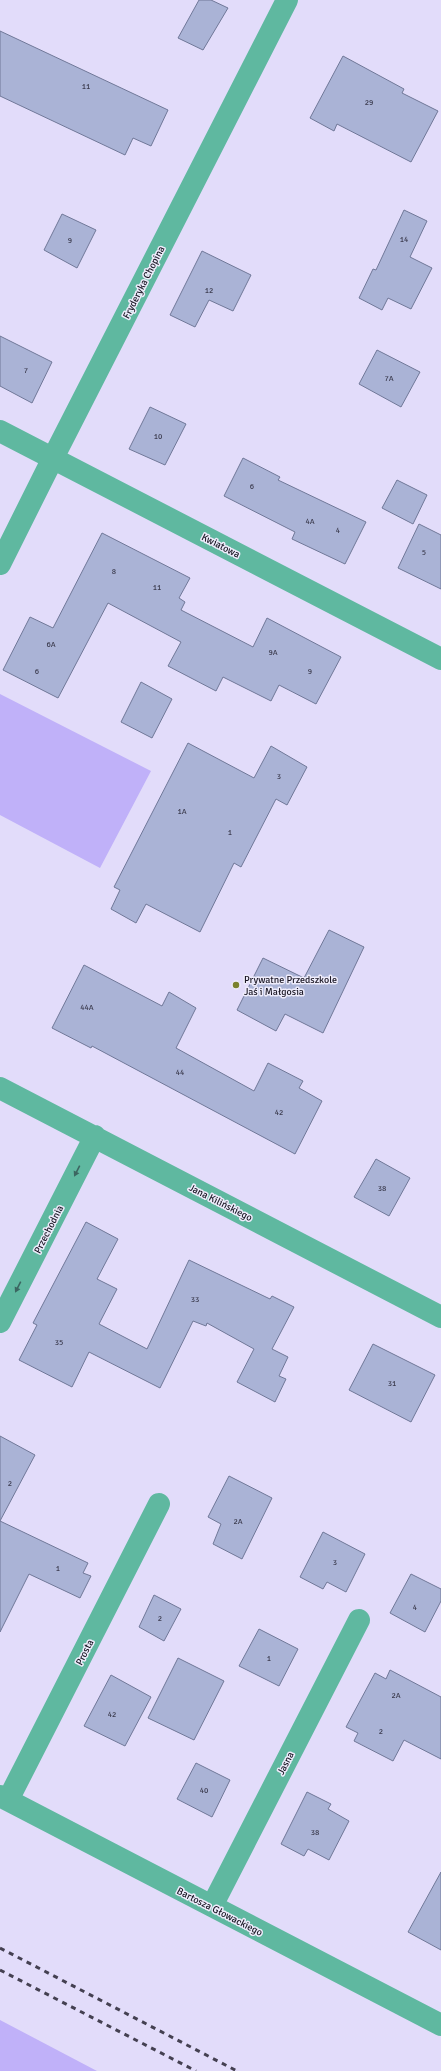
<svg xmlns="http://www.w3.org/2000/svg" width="441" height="2071" viewBox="0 0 441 2071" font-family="Signika,sans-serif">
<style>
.green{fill:#c0b1f9}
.building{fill:#aab3d6;stroke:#707898}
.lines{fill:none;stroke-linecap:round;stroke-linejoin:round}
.minor{stroke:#5fb8a0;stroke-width:22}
.rail{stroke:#444051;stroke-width:3;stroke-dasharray:5 5;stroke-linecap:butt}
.oneway{fill:#3c6661}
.poi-dot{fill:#7a822d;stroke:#eeecfb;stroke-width:1.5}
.labels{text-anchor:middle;stroke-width:3;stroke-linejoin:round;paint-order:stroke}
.number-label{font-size:8px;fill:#3c3c4f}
.street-label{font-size:10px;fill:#181522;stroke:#eeecfb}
.poi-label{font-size:10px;fill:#181522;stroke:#eeecfb;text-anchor:start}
</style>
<rect width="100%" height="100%" fill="#e2dcfa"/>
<path class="green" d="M0,694l151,77 -51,97 -100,-53z
M0,2020l97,51h-97z"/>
<path class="building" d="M199,0h12l17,8 -25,42 -25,-12z
M0,31l168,79 -17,36 -18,-8 -8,17 -125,-59z
M343,56l61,33 -2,4 36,18 -27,51 -74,-38 -3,7 -24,-13z
M404,210l23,11 -17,36 22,11 -21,41 -23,-11 -6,12 -23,-12 14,-29 3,1z
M62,214l34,16 -19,38 -33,-18z
M202,251l49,24 -18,36 -24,-11 -14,27 -25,-12z
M0,336l52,26 -20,41 -32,-17z
M377,350l43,22 -19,35 -42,-23z
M150,407l36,17 -21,41 -36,-16z
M243,458l37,19 -2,3 88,42 -21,42 -53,-25 3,-7 -71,-36z
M397,480l30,15 -14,29 -31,-16z
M419,524l22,11v54l-43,-21z
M102,533l88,45 -11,20 6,4 -4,8 72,37 14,-29 74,39 -25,47 -37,-19 -8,16 -48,-24 -7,14 -48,-25 13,-24 -73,-39 -50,95 -55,-28 27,-53 23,11z
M141,682l31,17 -20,39 -31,-16z
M188,743l66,35 17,-32 36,21 -20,38 -11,-6 -35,68 -7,-4 -34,69 -54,-28 -10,19 -25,-14 9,-19 -6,-3z
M329,930l35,17 -41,86 -38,-19 -9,17 -39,-21 26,-52 41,20z
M84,965l78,41 7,-14 27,16 -20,40 78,43 14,-28 35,18 -4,7 23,13 -27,53 -203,-108 -1,2 -39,-20z
M376,1159l34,19 -21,38 -35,-19z
M86,1222l32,17 -21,40 20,10 -18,35 48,25 42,-89 81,39 2,-3 22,11 -22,42 16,8 -9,19 7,3 -11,23 -38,-20 17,-33 -47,-26 -1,3 -13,-5 -33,67 -71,-36 -17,35 -53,-27 18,-35 -4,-2z
M373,1344l62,31 -24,47 -62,-32z
M0,1436l35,19 -35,66z
M229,1476l43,22 -30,61 -29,-15 8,-20 -13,-7z
M0,1521l88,42 -5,10 8,3 -11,22 -51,-24 -29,58z
M323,1532l42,22 -19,38 -19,-10 -4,7 -23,-12z
M411,1574l30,15v12l-16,31 -35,-19z
M154,1595l27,14 -17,32 -25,-14z
M259,1629l39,20 -19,37 -40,-20z
M178,1658l46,23 -30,59 -46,-22z
M390,1670l51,27v62l-37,-19 -11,21 -39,-20 4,-8 -12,-6 29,-54 11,6z
M111,1675l40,22 -26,49 -41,-20z
M196,1763l34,17 -18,37 -35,-18z
M307,1792l24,12 -3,5 21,12 -20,39 -21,-11 -4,7 -23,-12z
M441,1872v78l-33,-18z"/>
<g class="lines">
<path class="minor" d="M0,431l441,228
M0,564l53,-106 234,-458
M0,1088l441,229
M0,1322l95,-186
M0,1796l441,229
M8,1800l151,-296
M212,1906l147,-286"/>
<path class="rail" d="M0,1948l237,123
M0,1970l196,101"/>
</g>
<defs><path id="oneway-solid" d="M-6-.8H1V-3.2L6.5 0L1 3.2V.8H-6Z"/></defs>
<g class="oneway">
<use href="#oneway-solid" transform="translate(77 1171) rotate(117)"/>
<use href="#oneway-solid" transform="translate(18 1287) rotate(117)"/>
</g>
<circle class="poi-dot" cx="236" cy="985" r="4"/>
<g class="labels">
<g class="number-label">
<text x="86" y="89">11</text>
<text x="369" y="105">29</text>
<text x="404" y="242">14</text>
<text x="70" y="243">9</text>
<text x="209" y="293">12</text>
<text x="26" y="373">7</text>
<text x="389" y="381">7A</text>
<text x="158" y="439">10</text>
<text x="252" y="489">6</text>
<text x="310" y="524">4A</text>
<text x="338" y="533">4</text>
<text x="424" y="555">5</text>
<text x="114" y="574">8</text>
<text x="157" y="590">11</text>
<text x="51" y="647">6A</text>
<text x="273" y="655">9A</text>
<text x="37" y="674">6</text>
<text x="310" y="674">9</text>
<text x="279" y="779">3</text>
<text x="182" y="814">1A</text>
<text x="230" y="835">1</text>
<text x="87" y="1010">44A</text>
<text x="180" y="1075">44</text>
<text x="279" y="1115">42</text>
<text x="382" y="1191">38</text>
<text x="195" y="1302">33</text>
<text x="59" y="1345">35</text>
<text x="392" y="1386">31</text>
<text x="10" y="1486">2</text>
<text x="238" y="1524">2A</text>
<text x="335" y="1565">3</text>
<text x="58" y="1571">1</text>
<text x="415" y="1610">4</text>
<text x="160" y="1621">2</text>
<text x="269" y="1661">1</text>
<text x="396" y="1698">2A</text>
<text x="112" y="1717">42</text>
<text x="381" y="1734">2</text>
<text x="204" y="1793">40</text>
<text x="315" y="1835">38</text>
</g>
<g class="street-label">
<text transform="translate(143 282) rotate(-63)" y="4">Fryderyka Chopina</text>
<text transform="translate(221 545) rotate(27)" y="4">Kwiatowa</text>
<text transform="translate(221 1202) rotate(27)" y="4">Jana Kilińskiego</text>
<text transform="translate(48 1229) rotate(-63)" y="4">Przechodnia</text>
<text transform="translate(84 1652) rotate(-63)" y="4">Prosta</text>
<text transform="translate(285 1763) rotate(-63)" y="4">Jasna</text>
<text transform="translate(220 1911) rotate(27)" y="4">Bartosza Głowackiego</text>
</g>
<g class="poi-label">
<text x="244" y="983">Prywatne Przedszkole<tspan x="244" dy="12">Jaś i Małgosia</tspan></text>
</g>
</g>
</svg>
